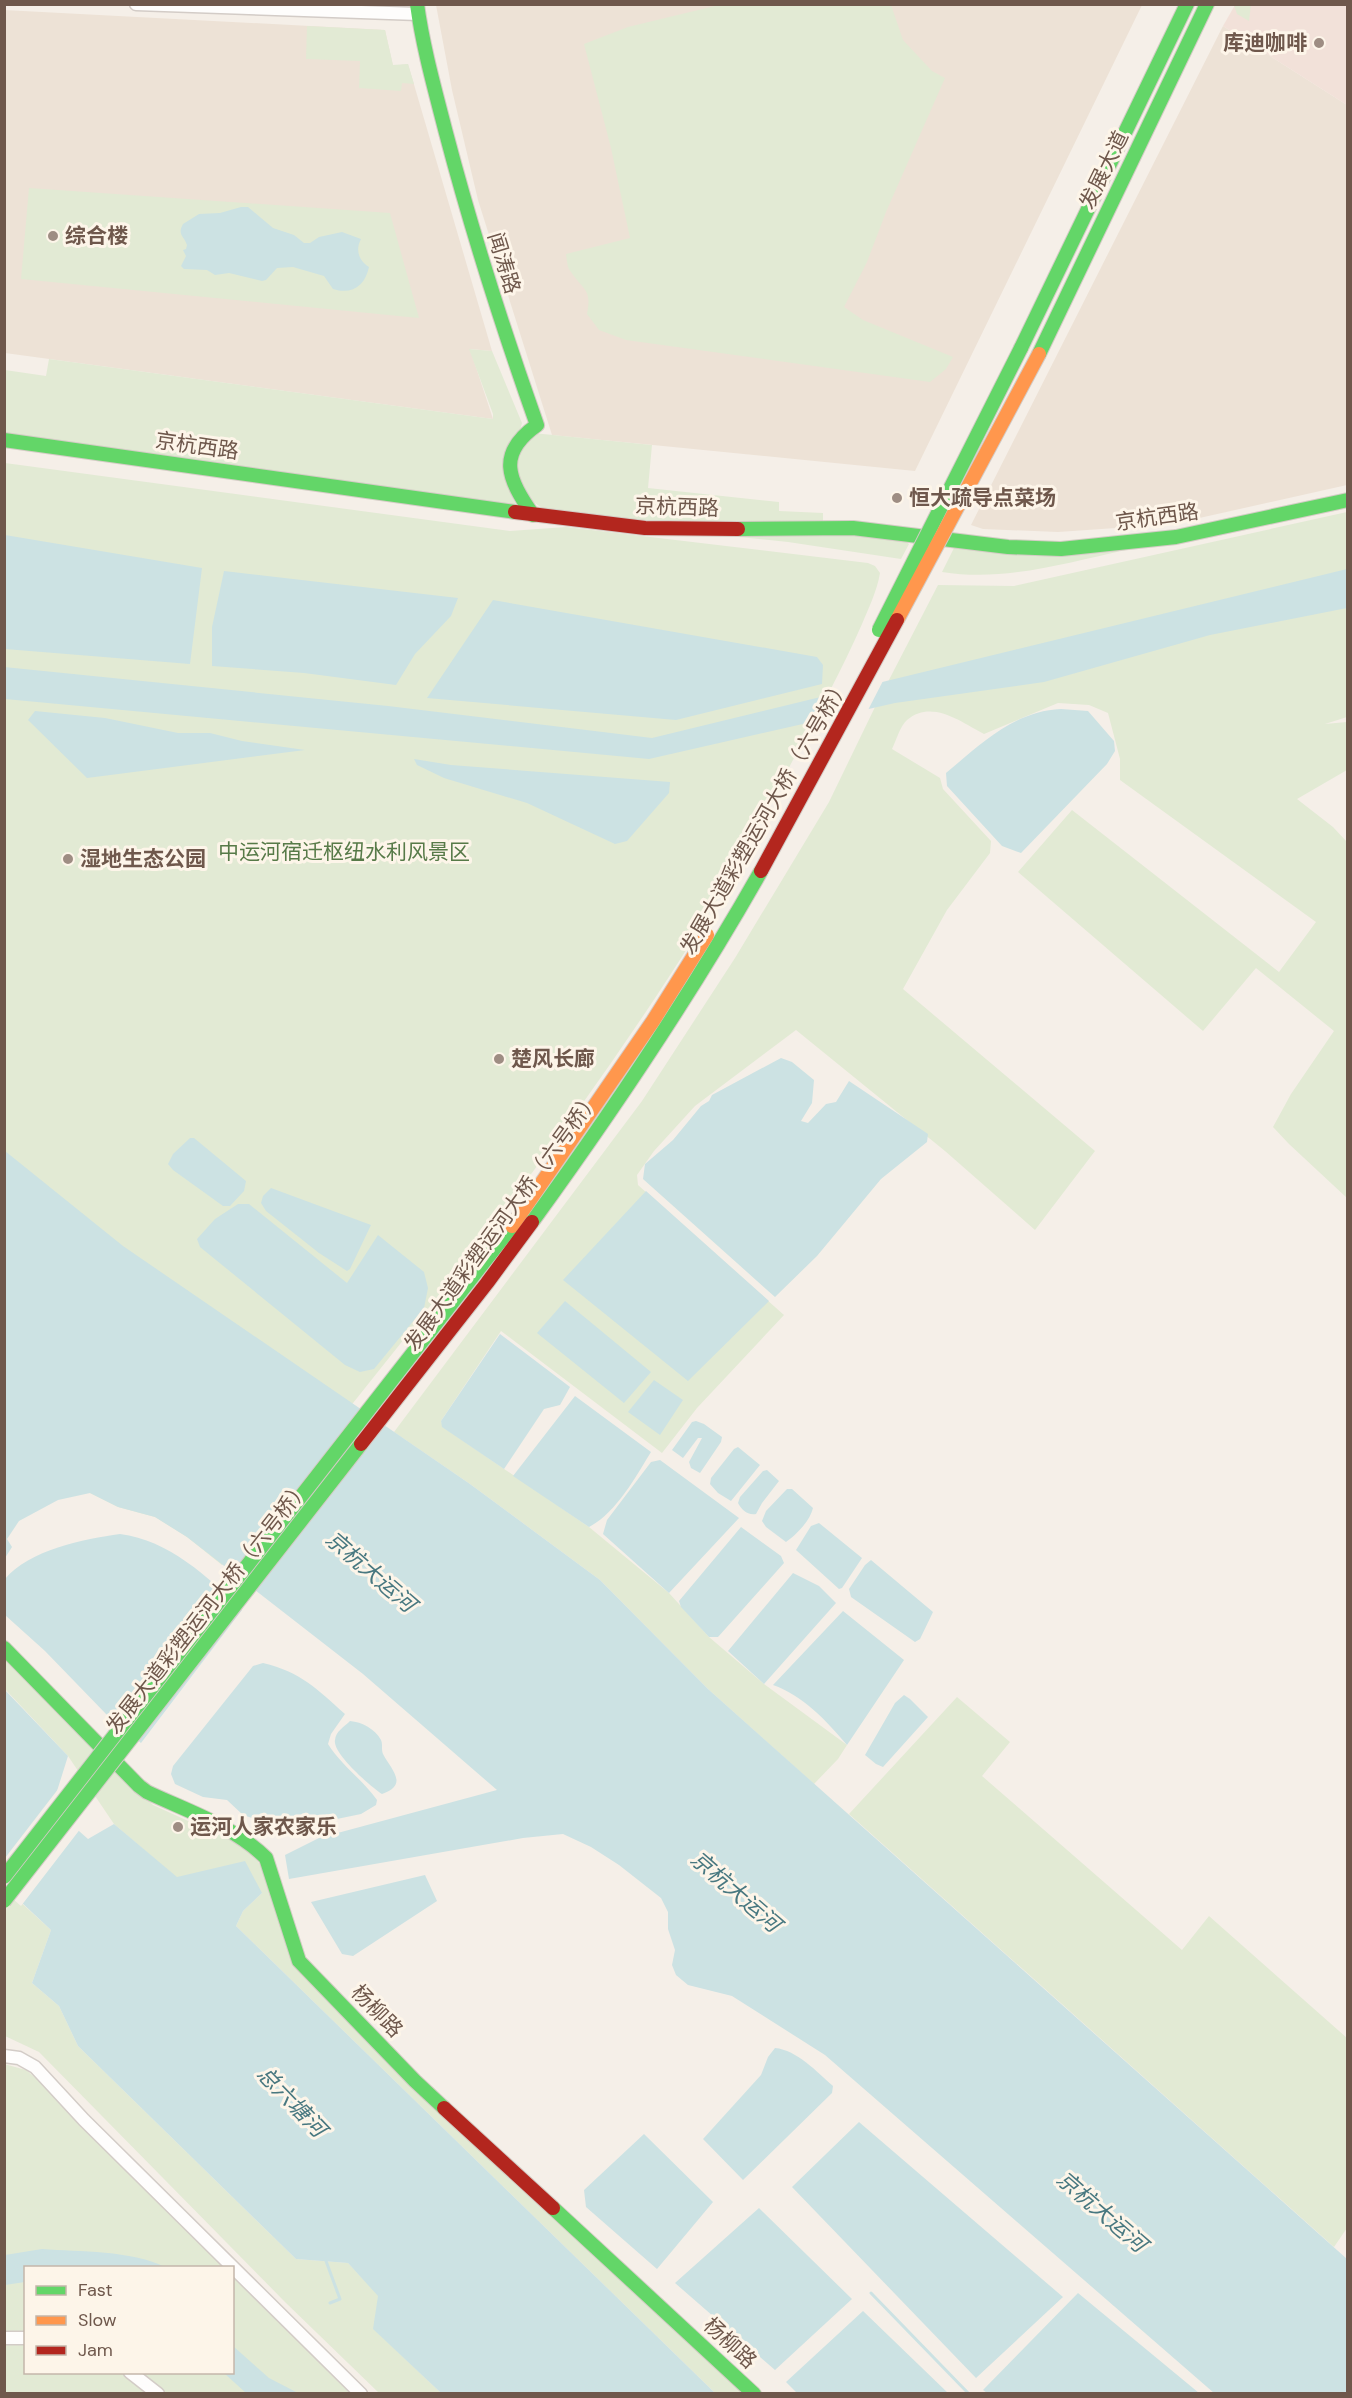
<svg xmlns="http://www.w3.org/2000/svg" width="1352" height="2398" viewBox="0 0 1352 2398" font-family="'DM Sans','Noto Sans SC',sans-serif">
<style>
.residential{fill:#ede2d6}
.commercial{fill:#f2e1d9}
.green{fill:#e2ead4}
.water{fill:#cce2e3}
.pier{fill:#f5efe8}
.lines{fill:none;stroke-linecap:round;stroke-linejoin:round}
.stream{stroke:#cce2e3;stroke-width:3}
.street-casing{stroke:#d3ccc7;stroke-width:15}
.fast-casing{stroke:#d4ccc5;stroke-width:16}
.jam-casing{stroke:#d4ccc5;stroke-width:16}
.street{stroke:#fefdfc;stroke-width:12}
.fast{stroke:#63d668;stroke-width:14}
.jam{stroke:#b3261e;stroke-width:14}
.fast-bridge-casing{stroke:#d3cbc6;stroke-width:16;stroke-linecap:butt}
.slow-bridge-casing{stroke:#d3cbc6;stroke-width:16;stroke-linecap:butt}
.jam-bridge-casing{stroke:#d3cbc6;stroke-width:16;stroke-linecap:butt}
.fast-bridge{stroke:#63d668;stroke-width:14}
.slow-bridge{stroke:#ff974d;stroke-width:14}
.jam-bridge{stroke:#b3261e;stroke-width:14}
.poi-dot{fill:#9e8d83;stroke:#fdf5e9;stroke-width:2}
.labels{text-anchor:middle;stroke-width:6;stroke-linejoin:round;paint-order:stroke}
.poi-label{font-size:21px;font-weight:bold;fill:#6f584c;stroke:#fdf5e9;text-anchor:start}
.street-label{font-size:21px;fill:#6f584c;stroke:#fdf5e9}
.park-label{font-size:21px;fill:#577a48;stroke:#fdf5e9}
.water-label{font-size:22px;font-style:italic;fill:#487880;stroke:#fdf5e9}
</style>
<rect width="100%" height="100%" fill="#f5efe8"/>
<path class="residential" d="M436,5h706l-227,466 -363,-36 -74,-235 -26,-110z
M4,10l381,20 8,36 15,-2 84,287 -22,-2 23,70 -488,-66z
M1223,26l124,79v380l-161,36 -41,5 -87,6 -75,-3 -12,-4z"/>
<path class="commercial" d="M1235,5h112v100l-124,-79z"/>
<path class="green" d="M719,5h172l12,35 29,31 13,7 -59,134 -19,50 -23,45 19,13 90,37 -7,12 -16,13 -304,-42 -27,-10 -12,-16c5,-25 -3,-23 -16,-42 -4,-4 -4,-12 -5,-18l64,-16 -19,-90 -27,-104 44,-17z
M1234,5h17l-2,16 -12,-7z
M307,26l78,4 8,35 15,-1 6,20 -12,-1 -1,8 -42,-3 1,-27 -54,-2z
M29,188l361,25 29,105 -398,-39z
M469,349l23,2 30,72 -16,60 10,22 -511,-72v-63l41,6 3,-17 444,60v-5z
M533,433l119,12 -4,43 131,14v9l44,2v8l-168,2 -113,-15 -16,-11 -10,-29 5,-19z
M5,463l505,68 56,-4 302,36 7,3 5,7c-3,18 -11,34 -18,51 -20,46 -44,89 -68,134 -31,59 -63,121 -99,178 -140,223 -308,425 -473,629l-35,-28 -32,-20 -37,-10 -28,-14 -85,-19z
M1347,512v205l-22,7 22,-2v48l-50,29 36,28 14,15v356l-58,-54 -16,-17 18,-33 43,-63 -78,-63 -53,63 -185,-159 54,-62 207,162 37,-50 -196,-142v-21l-12,-46 -19,-8 -31,-2 -74,31c-23,-12 -52,-35 -77,-14 -7,6 -11,21 -15,29l48,29 3,11 48,52 -1,12 -43,57 -44,79 192,162 -60,79 -90,-79 -149,-121 -101,76 -41,45 -17,24 1,10 146,130 -87,93 -35,45 -161,-122 -60,90 2,6 146,100 80,66 40,44 55,47 83,61 -9,14 -24,25 -106,-95 -108,-109 -130,-96 -76,-52 248,-331 93,-143 94,-156 46,-95 63,-122 76,1z
M823,531l80,8 6,5 -8,15 -113,-17 -79,-8z
M955,546l171,4c-61,13 -121,32 -184,22z
M4,1657l149,148 99,45 11,21 29,88 452,434h-29l-479,-467 7,-15 19,-18 -85,-15 -63,-54 -46,-68 -63,-67z
M957,1697l53,45 -28,34 200,174 27,-34 138,122v190l-13,19 -485,-433z
M4,1887l47,43 -19,53 27,23 19,40 218,213 52,4 31,33 -5,33 67,64h-62l-93,-90 -247,-251 -34,-16z
M4,2064l22,6 17,14 183,183 -200,1v104h206l1,-99 120,120h-348z"/>
<path class="water" d="M241,207h7l25,21 21,7 10,8h6l9,-6 23,-5 19,7c-6,11 -2,22 8,28 -4,19 -17,28 -36,22l-9,-13 -31,-9 -16,1 -11,12 -4,1 -33,-8 -14,2 -8,-5 -23,-1 -3,-3 5,-10 -3,-6 3,-1 1,-4c-3,-9 -10,-10 -4,-21l16,-10 21,-1z
M5,535l197,33 -12,96 -185,-15z
M1347,569v39l-137,27 -166,47 -149,21 -246,56 -644,-60 -1,-32 384,39 264,32z
M224,571l234,27 -7,18 -36,38 -19,31 -92,-12 -92,-7v-39z
M493,600l324,57 6,8 -1,19 -146,36 -249,-22z
M1061,709l27,2 26,30 1,10 -8,13 -86,89 -19,-7 -55,-60 -1,-13c35,-29 68,-62 115,-64z
M35,711l70,7 73,15h32l32,8 63,9 -218,28 -59,-58z
M414,759l37,6 219,17 -1,11 -42,48 -12,3 -88,-41 -83,-25 -27,-13z
M781,1058l11,4 22,18 -2,23 -11,18 7,2 18,-19 10,-2 13,-21 79,53 -1,8 -46,37 -64,77 -42,41 -132,-118 2,-15 28,-24 28,-34 8,-5 3,-6z
M190,1138h4l52,43 -2,10 -14,15h-7l-50,-36 -5,-6 5,-10z
M5,1151l118,95 347,238 130,96 108,109 639,570v134h-133l-389,-338 -93,-59 -44,-11 -12,-10 -4,-10 3,-15 -7,-21v-17l-7,-14 -42,-33 -28,-18 -28,-13 -40,4 -234,41 -4,-24 34,-17 178,-48 -134,-116 -176,-137 -32,-20 -37,-10 -28,-14 -32,7 -39,21 -12,18 5,8 -7,11z
M271,1188l100,37 -21,44 -3,2 -28,-18 -53,-42 -5,-8 2,-7z
M646,1191l123,110 -81,80 -125,-101z
M238,1204h11l98,79 31,-48 46,37 4,16 -4,20 -50,61 -14,3 -15,-7 -145,-118 -3,-8 18,-20z
M565,1301l86,71 -27,31 -87,-70z
M500,1334l70,53 -10,18 -16,4 -40,60 -62,-42 -1,-6z
M654,1380l29,20 -23,35 -32,-23z
M575,1396l76,56c-16,26 -35,61 -62,75l-76,-51z
M696,1421l8,3 18,13 -1,5 -21,31 -9,-5 -2,-6 13,-24h-4l-15,20 -11,-8 20,-28z
M738,1447l22,18 -29,36 -13,-8 -8,-9 1,-6 23,-29z
M660,1460l79,58 -70,75 -66,-59 4,-14 44,-58z
M767,1470l12,11 -17,22 -6,11c-8,2 -15,-5 -18,-11l2,-6 23,-26z
M787,1489h5l21,19c-3,13 -17,27 -27,34l-20,-15 -4,-6 4,-10z
M819,1523l43,35 -20,30 -3,1 -43,-39 15,-24z
M741,1527l40,29 3,7 -66,74h-9l-28,-30 -2,-6z
M120,1534c49,6 88,43 122,76l-101,133 -35,-29 -61,-63 -40,-36v-36c24,-29 79,-40 115,-45z
M871,1560l62,52 -13,27 -5,3 -64,-45 -2,-8 16,-24z
M793,1573l26,13 17,17 -72,81 -36,-33z
M843,1611l61,49 -57,85c-20,-24 -45,-50 -74,-60z
M263,1663c38,9 54,26 82,51l-14,20 -3,10c13,21 35,36 49,56l-1,5 -15,9 -87,18 -13,-11 -18,-6 -16,-15 -24,-3 -28,-13 -4,-10 2,-8 80,-100z
M4,1689l64,67 -16,51 36,32 26,-15 63,53 68,-16 17,32 -19,18 -7,15 479,467h-274l-68,-64 5,-33 -30,-33 -52,-4 -218,-213 -19,-40 -27,-23 19,-53 -46,-43z
M904,1695l6,4 18,18 -45,50 -7,-3 -11,-9 30,-52z
M350,1721c12,1 25,8 31,19 2,5 0,9 2,14 7,14 27,31 -1,40 -11,-7 -50,-41 -47,-54 1,-9 9,-13 15,-19z
M425,1875l12,26 -84,55 -11,-2 -31,-52z
M775,2048c22,2 42,24 58,38l-1,7 -89,87 -40,-41 58,-64 7,-18z
M859,2122l204,175 -87,81 -184,-191z
M644,2134l69,68 -56,67 -71,-62 -2,-17z
M759,2208l93,91 -77,71 -100,-87z
M42,2249c38,3 89,1 123,18l-139,1 -1,14 -20,3v-30z
M1078,2293l121,100h-212l-4,-3z
M863,2311l85,82h-151l-11,-11z
M233,2346l36,32 29,15h-52l-22,-20 8,-1z"/>
<path class="pier" d="M884,679l-17,33 -52,12 17,-33z
M62,1784l-7,21 26,23 -60,78 -17,-15 1,-33z"/>
<g class="lines">
<path class="stream" d="M326,2261l14,38 -10,4
M871,2293l98,101"/>
<defs>
<path id="street" d="M136,4l282,10
M4,2056l15,2 16,9 49,53 277,274
M4,2338h22
M130,2372l28,22"/>
<path id="fast" d="M417,4c6,44 18,86 29,129 26,99 57,196 91,292 -41,29 -29,54 -4,90
M1021,348l166,-344
M1039,354l168,-350
M4,440l511,72
M738,529l115,-1 155,19 53,2 115,-12 172,-37
M4,1648l135,138 8,6c40,19 87,34 119,66l33,103 116,120 29,27
M553,2208l201,186"/>
<path id="jam" d="M515,512l130,16 93,1
M444,2108l109,100"/>
</defs>
<use href="#street" class="street-casing"/>
<use href="#fast" class="fast-casing"/>
<use href="#jam" class="jam-casing"/>
<use href="#street" class="street"/>
<use href="#fast" class="fast"/>
<use href="#jam" class="jam"/>
<defs>
<path id="fast-bridge" d="M879,630l142,-282
M532,1222c82,-113 160,-229 229,-351
M4,1877l508,-651
M4,1901l357,-457"/>
<path id="slow-bridge" d="M897,620l142,-266
M512,1226l141,-205 54,-86"/>
<path id="jam-bridge" d="M761,871l136,-251
M361,1444l126,-161 45,-61"/>
</defs>
<use href="#fast-bridge" class="fast-bridge-casing"/>
<use href="#slow-bridge" class="slow-bridge-casing"/>
<use href="#jam-bridge" class="jam-bridge-casing"/>
<use href="#fast-bridge" class="fast-bridge"/>
<use href="#slow-bridge" class="slow-bridge"/>
<use href="#jam-bridge" class="jam-bridge"/>
</g>
<g class="poi-dot">
<circle cx="1319" cy="43" r="6"/>
<circle cx="53" cy="236" r="6"/>
<circle cx="897" cy="498" r="6"/>
<circle cx="68" cy="859" r="6"/>
<circle cx="499" cy="1059" r="6"/>
<circle cx="178" cy="1827" r="6"/>
</g>
<g class="labels">
<g class="poi-label">
<text x="1307" y="50" text-anchor="end">库迪咖啡</text>
<text x="65" y="243">综合楼</text>
<text x="909" y="505">恒大疏导点菜场</text>
<text x="80" y="866">湿地生态公园</text>
<text x="511" y="1066">楚风长廊</text>
<text x="190" y="1834">运河人家农家乐</text>
</g>
<g class="street-label">
<text transform="translate(1104 170) rotate(-64)" y="7">发展大道</text>
<text transform="translate(504 263) rotate(73)" y="7">闻涛路</text>
<text transform="translate(197 446) rotate(8)" y="7">京杭西路</text>
<text transform="translate(677 507) rotate(2)" y="7">京杭西路</text>
<text transform="translate(1157 517) rotate(-8)" y="7">京杭西路</text>
<text transform="translate(765 816) rotate(-60)" y="7">发展大道彩塑运河大桥（六号桥）</text>
<text transform="translate(502 1221) rotate(-54)" y="7">发展大道彩塑运河大桥（六号桥）</text>
<text transform="translate(208 1607) rotate(-52)" y="7">发展大道彩塑运河大桥（六号桥）</text>
<text transform="translate(377 2011) rotate(46)" y="7">杨柳路</text>
<text transform="translate(730 2343) rotate(43)" y="7">杨柳路</text>
</g>
<g class="park-label">
<text x="344" y="859">中运河宿迁枢纽水利风景区</text>
</g>
<g class="water-label">
<text transform="translate(371 1571) rotate(41)" y="8">京杭大运河</text>
<text transform="translate(736 1891) rotate(41)" y="8">京杭大运河</text>
<text transform="translate(292 2101) rotate(46)" y="8">总六塘河</text>
<text transform="translate(1102 2211) rotate(41)" y="8">京杭大运河</text>
</g>
</g>
<rect width="1352" height="2398" fill="none" stroke="#6f584c" stroke-width="12"/>
<rect x="24" y="2266" width="210" height="108" fill="#fdf5e9" stroke="#c4b6aa" stroke-width="1.5"/>
<rect x="36" y="2286" width="30" height="9" fill="#63d668" stroke="#c4b6aa" stroke-width="1.5"/>
<text x="78" y="2296" font-size="18" fill="#6f584c">Fast</text>
<rect x="36" y="2316" width="30" height="9" fill="#ff974d" stroke="#c4b6aa" stroke-width="1.5"/>
<text x="78" y="2326" font-size="18" fill="#6f584c">Slow</text>
<rect x="36" y="2346" width="30" height="9" fill="#b3261e" stroke="#c4b6aa" stroke-width="1.5"/>
<text x="78" y="2356" font-size="18" fill="#6f584c">Jam</text>
</svg>
